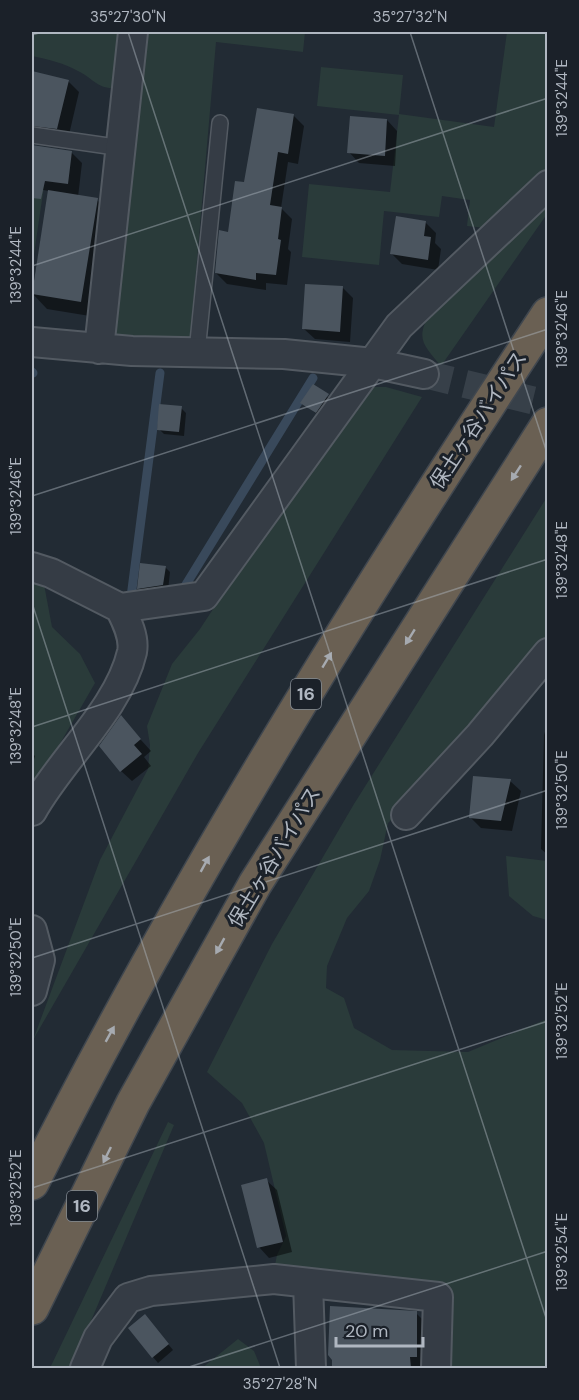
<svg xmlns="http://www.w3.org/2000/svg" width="579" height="1400" viewBox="0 0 579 1400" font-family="'DM Sans','Noto Sans JP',sans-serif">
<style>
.green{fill:#2a3b3a}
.shadow{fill:#0007}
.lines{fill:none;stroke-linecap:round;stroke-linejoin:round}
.stream{stroke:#39495b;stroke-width:9}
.building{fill:#4b555f}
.street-tunnel{stroke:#374049;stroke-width:28;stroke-dasharray:28 14;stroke-linecap:butt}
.lane-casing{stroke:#535a62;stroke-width:18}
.street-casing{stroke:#535a62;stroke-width:32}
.highway-casing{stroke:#40474f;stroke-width:36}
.lane{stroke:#353c45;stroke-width:15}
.street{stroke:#353c45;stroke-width:28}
.highway{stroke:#6a6053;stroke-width:33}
.oneway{fill:#a6aab0}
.ticks{fill:none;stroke:#b0b7c1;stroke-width:1.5;stroke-opacity:0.45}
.labels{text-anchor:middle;stroke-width:6;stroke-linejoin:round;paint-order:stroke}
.shield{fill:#1b2129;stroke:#838a93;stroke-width:1.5}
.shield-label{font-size:18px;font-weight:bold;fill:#b0b7c1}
.street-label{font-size:20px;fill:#b0b7c1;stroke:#1b2129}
.neatline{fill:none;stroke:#b0b7c1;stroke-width:2}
.ticks-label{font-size:15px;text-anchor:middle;fill:#b0b7c1}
</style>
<rect width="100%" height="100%" fill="#222b34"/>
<path class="green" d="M32,32h90l-2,50 -8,6c-15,0 -21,-11 -34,-17 -14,-8 -31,-12 -46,-15z
M138,32h167l-2,20 -87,-10 -26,298 -84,-6z
M507,32h40v138l-61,58 -19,-2 3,-26 -28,-4 -3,21 -55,-6 -5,54 -77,-8 7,-73 81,8 9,-77 -82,-9 4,-39 82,8 -4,39 95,13z
M32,183l12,3 -12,82z
M547,202v12l-106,152c-16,-20 -26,-26 -12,-51z
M374,387h12l36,10 -224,356 -165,287 67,-180 48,-91 2,-24 -3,-19 25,-62 28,-35 70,-107 53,-73z
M547,497v141l-127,155 -32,30 -8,37 -11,31 -22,27 -20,48 -1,22 18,10 10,30 38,22 76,2 79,-33v349h-103l1,-74 -171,-24 3,-15 9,-19 -22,-93 -22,-40 -35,-31 65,-128 82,-140z
M32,576l11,3 9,48 28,27 15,29 -63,109z
M506,856l41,5v59l-14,-4 -24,-20z
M168,1122l6,3 -103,243h-21z
M238,1339l16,12 7,17h-59z"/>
<path class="shadow" d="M33,73l35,8 11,11 -11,47 -28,-3 -8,10 39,6 11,11 -4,34 19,3 15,15 -16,102 -49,-8 -15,-16 17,-102 -17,-3v-109z
M293,115l11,11 -6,38 -10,-2 -7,46 11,11 -4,30 3,3 -4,33 -21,-2v7l-39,-6 -11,-11 29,-89z
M387,120l10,11 -2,35 -36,-3 -10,-11z
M425,222l11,11 -1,10 6,6 -3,21 -36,-6 -10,-10z
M343,288l10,10 -3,44 -35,-3 -11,-10z
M313,386l20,15 -12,16 -19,-14z
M181,408l5,5 -2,23 -20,-2 -5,-5z
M165,567l5,5 -2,18 -24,3 -5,-5z
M121,718l30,33 -7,6 7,9 -19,15 -11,-10z
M548,722v133l-7,-6 3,-114z
M32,753l3,3 -3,10z
M510,781l11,10 -9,40 -31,-3 -10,-10z
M266,1180l11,10 15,62 -23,6 -10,-11z
M416,1313l11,11v44h-93v-9z
M150,1322l23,28 -15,13 -28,-34z"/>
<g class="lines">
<path class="stream" d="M32,372l1,1
M180,592l2,-1 131,-213
M131,597l29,-224"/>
</g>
<path class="building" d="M32,71l37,9 -12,49 -25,-3z
M257,108l37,6 -6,40 -10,-2 -8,53 12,2 -4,32 3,1 -5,35 -20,-2v7l-41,-7 4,-43 9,2 7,-51 9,1z
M350,116l37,3 -2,37 -38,-3z
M32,145l40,6 -4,33 -23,-3 -4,18 -9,-1z
M48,190l50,8 -17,104 -49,-8z
M396,216l30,5 -2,15 7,1 -3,23 -38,-6z
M305,284l38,2 -3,46 -38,-3z
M313,384l16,10 -13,19 -16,-10z
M159,404l23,2 -3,26 -22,-2z
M140,563l26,3 -3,19 -26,4z
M121,715l20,24 -7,6 8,9 -22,18 -21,-26z
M473,776l38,3 -10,42 -32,-3z
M267,1178l16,64 -26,6 -16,-63z
M330,1306l87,5v46h-7l1,11h-79v-8l-4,-5z
M145,1314l24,30 -17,14 -24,-30z"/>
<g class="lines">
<path class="street-tunnel" d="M424,374l124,30"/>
<defs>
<path id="lane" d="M32,135l90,13
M197,352l23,-229"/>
<path id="street" d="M32,342l100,9 152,3 89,9 51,11
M99,349l34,-317
M32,567l19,6 69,35 84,-12 195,-270 149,-141
M32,811c28,-51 87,-102 100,-159 3,-15 -6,-32 -12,-44
M406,815l74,-80 68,-82
M32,930l8,30 -8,31
M308,1283l3,85
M85,1368l13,-30 30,-40 23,-7 123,-12 164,18 -2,71"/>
<path id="highway" d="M32,1183c151,-301 331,-588 516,-869
M32,1308l101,-205 122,-219 293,-460"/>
</defs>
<use href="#lane" class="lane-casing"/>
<use href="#street" class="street-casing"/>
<use href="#highway" class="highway-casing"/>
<use href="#lane" class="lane"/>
<use href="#street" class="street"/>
<use href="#highway" class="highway"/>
</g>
<defs><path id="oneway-solid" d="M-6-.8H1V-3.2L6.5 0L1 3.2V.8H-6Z" transform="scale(1.5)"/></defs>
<g class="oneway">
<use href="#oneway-solid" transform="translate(516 473) rotate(123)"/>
<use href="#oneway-solid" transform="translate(410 637) rotate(122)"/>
<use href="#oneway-solid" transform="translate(327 660) rotate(-59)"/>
<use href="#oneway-solid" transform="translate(205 864) rotate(-61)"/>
<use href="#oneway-solid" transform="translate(220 946) rotate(119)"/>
<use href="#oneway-solid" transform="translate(110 1034) rotate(-61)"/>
<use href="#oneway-solid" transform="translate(107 1155) rotate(116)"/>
</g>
<path class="ticks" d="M128,32l420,1292M410,32l138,424M32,35l10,-3M32,266l516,-168M32,496l516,-167M32,603l248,765M32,727l516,-168M32,958l516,-168M32,1188l516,-167M186,1368l362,-117"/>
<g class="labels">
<g class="shield">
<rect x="291" y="679" width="30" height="30" rx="4.5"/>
<rect x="67" y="1191" width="30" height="30" rx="4.5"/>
</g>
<g class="shield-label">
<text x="306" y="700">16</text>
<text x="82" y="1212">16</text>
</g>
<g class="street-label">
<text transform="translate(478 420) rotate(-57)" y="7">保土ヶ谷バイパス</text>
<text transform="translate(274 857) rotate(-59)" y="7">保土ヶ谷バイパス</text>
</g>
</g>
<rect width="579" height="1400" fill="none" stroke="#1b2129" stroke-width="66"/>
<path d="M336 1337v9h87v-9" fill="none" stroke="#b0b7c1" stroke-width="3"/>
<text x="345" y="1337" font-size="18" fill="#b0b7c1" stroke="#1b2129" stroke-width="4.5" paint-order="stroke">20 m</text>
<rect x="33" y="33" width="513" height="1334" class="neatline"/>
<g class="ticks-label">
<text x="128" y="22">35°27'30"N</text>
<text x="410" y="22">35°27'32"N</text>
<text transform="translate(562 98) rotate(-90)" y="5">139°32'44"E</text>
<text transform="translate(16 265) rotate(-90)" y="5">139°32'44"E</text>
<text transform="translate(562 329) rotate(-90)" y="5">139°32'46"E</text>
<text transform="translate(16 496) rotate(-90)" y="5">139°32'46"E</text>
<text transform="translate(562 560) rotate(-90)" y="5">139°32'48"E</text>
<text transform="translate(16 726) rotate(-90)" y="5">139°32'48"E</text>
<text transform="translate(562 790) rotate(-90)" y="5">139°32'50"E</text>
<text transform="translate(16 957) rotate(-90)" y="5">139°32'50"E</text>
<text transform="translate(562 1021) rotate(-90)" y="5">139°32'52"E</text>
<text transform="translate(16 1188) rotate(-90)" y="5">139°32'52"E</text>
<text transform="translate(562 1252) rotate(-90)" y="5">139°32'54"E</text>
<text x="280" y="1389">35°27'28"N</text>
</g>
</svg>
